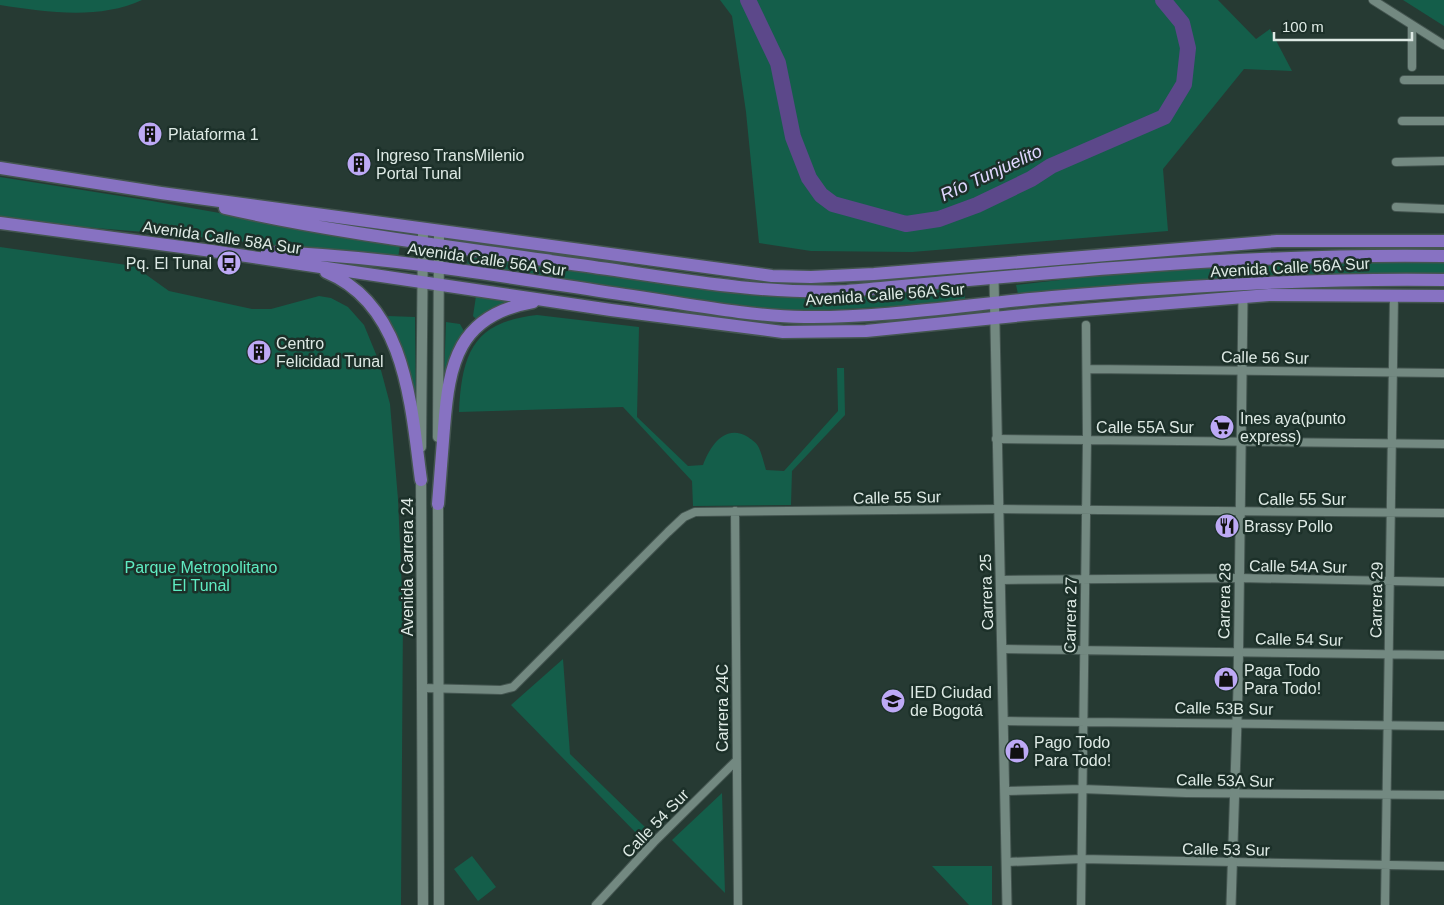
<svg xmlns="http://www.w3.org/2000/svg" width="1444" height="905" viewBox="0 0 1444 905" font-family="Helvetica,sans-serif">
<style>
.green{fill:#145e4a}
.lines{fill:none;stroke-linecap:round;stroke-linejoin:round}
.river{stroke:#5c488a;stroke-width:16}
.minor-casing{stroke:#445550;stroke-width:10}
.tertiary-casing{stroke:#445550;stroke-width:11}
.secondary-casing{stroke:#445550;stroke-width:12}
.trunk-casing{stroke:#445550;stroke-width:15}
.minor{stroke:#738981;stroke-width:8}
.tertiary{stroke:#738981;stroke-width:9}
.secondary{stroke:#738981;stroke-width:10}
.trunk{stroke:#8772c2;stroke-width:12}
.labels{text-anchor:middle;stroke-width:5;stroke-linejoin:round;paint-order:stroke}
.poi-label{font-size:16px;fill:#deeae5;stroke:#1c3029;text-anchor:start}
.street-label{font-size:16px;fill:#deeae5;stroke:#1c3029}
.park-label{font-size:16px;fill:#5fecc2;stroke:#1c3029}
.water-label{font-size:18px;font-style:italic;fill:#e0d7ff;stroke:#1c3029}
</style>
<rect width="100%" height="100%" fill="#263a33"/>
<path class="green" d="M0,0h142c-43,20 -96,12 -142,5z
M720,0h498l38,39 14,-10 22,42 -48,-2 -81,100 5,62 -256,21 -101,-1 -52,-8 -13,-131 -14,-96z
M1403,0h41v26z
M0,177l152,24 248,44 -2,13c-67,-6 -134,-15 -201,-21 -66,-7 -132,-10 -197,-20z
M0,247l134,19 35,25 83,18h19l48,-13 12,2 17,9 16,18 14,34 12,45 8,95 5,114 -2,292h-401z
M468,257l82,8 191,27 223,-7 1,14 -67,7 -91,5 -21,-1 -35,-2 -284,-40z
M1444,260v15h-166l-260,19 -2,-9 113,-13 109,-9z
M476,296l40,5 -39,19 -4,-4z
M537,315l102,12 -2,90 51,49 15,-1c7,-19 22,-42 45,-28 4,3 9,6 11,11 3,7 5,15 7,22l18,1 54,-60 -1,-43h7l1,47 -53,56 -1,34 -98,1 -1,-25 -69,-74 -164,5c3,-59 14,-90 78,-97z
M388,316l27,1 1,94 -11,-52z
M446,322l14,2 5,9 -16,26 -5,18z
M563,659l7,95 77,75 -7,8 -129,-132z
M722,793l3,100 -53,-53z
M472,856l24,31 -18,14 -24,-32z
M932,866h60v39h-23z"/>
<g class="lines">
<path class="river" d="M748,0l30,63 15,74 16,41 12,17 12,9 73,20 33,-5 38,-14 54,-26 20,-13 113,-49 20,-33 4,-36 -6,-25 -19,-23"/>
<defs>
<path id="minor" d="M1373,0l71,45
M1412,67v-42
M1404,80h40
M1402,121h42
M1396,162l48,-1
M1396,207l48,2
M1087,369l357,4
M996,439l448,5
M735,511l3,394
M1001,580l238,-2 205,4
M1003,649l441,6
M422,688l79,2 12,-3 155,-155 16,-15 11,-5 303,-3 446,4
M1004,721l440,5
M1006,791l76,-2 104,4 258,2
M1007,862l74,-3 363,7
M596,905l58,-63 81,-80
M1081,905l6,-465 -1,-115
M1385,905l9,-610"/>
<path id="tertiary" d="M994,278l13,627
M1231,905l7,-216 5,-392"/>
<path id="secondary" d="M438,437l1,-206
M421,447l2,-219
M421,474l2,431
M438,499l1,406"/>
<path id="trunk" d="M0,168l161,25 611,83 39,1 63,-3 403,-33h167
M225,208c114,26 232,39 347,56 91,12 183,31 275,27 199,-18 397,-38 597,-35
M0,223l212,28 399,59 172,22 83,-1 168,-17 235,-19 175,1
M267,252c125,4 249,27 372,45 54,8 110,19 165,20 82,1 166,-13 248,-20 130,-11 262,-19 392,-17
M326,272c80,33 85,134 95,208
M438,504c2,-25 4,-51 6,-76 5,-65 14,-113 89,-126"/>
</defs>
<use href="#minor" class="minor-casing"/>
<use href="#tertiary" class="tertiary-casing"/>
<use href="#secondary" class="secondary-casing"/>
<use href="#trunk" class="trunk-casing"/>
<use href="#minor" class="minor"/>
<use href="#tertiary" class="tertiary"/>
<use href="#secondary" class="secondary"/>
<use href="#trunk" class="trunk"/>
</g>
<defs>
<symbol id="building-disc" viewBox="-11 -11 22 22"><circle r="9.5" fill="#bda9f5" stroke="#1c3029"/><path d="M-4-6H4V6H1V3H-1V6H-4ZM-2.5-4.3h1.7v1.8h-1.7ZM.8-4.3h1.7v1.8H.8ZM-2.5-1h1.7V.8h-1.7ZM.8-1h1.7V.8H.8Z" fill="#111"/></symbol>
<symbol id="bus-disc" viewBox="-11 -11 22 22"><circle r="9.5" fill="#bda9f5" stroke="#1c3029"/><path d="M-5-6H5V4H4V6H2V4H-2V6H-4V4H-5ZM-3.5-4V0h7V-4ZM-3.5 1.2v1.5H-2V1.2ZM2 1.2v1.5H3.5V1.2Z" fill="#111"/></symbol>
<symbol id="supermarket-disc" viewBox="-11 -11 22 22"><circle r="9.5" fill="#bda9f5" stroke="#1c3029"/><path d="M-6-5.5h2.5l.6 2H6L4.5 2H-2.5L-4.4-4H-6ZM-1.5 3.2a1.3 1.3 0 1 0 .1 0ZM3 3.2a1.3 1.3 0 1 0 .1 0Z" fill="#111"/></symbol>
<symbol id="restaurant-disc" viewBox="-11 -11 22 22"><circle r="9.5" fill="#bda9f5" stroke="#1c3029"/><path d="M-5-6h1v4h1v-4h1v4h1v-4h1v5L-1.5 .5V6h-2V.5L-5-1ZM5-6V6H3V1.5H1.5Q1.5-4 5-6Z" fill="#111"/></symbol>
<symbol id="shop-disc" viewBox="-11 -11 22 22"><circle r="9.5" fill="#bda9f5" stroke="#1c3029"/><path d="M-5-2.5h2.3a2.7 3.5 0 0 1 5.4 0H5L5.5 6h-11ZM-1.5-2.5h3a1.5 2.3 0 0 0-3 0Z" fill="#111"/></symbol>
<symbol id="school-disc" viewBox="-11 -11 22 22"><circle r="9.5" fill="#bda9f5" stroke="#1c3029"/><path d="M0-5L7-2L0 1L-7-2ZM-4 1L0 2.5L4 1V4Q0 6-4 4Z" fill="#111"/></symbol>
</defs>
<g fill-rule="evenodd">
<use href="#building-disc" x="136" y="120" width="28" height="28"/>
<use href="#building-disc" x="345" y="150" width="28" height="28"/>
<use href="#bus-disc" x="215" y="249" width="28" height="28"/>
<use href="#building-disc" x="245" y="338" width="28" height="28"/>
<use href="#supermarket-disc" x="1208" y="413" width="28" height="28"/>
<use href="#restaurant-disc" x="1213" y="512" width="28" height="28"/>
<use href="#shop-disc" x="1212" y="665" width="28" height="28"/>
<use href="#school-disc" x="879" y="687" width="28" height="28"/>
<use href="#shop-disc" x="1003" y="737" width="28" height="28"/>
</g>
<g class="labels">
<g class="poi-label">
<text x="168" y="140">Plataforma 1</text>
<text x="376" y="161">Ingreso TransMilenio<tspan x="376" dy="18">Portal Tunal</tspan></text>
<text x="212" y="269" text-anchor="end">Pq. El Tunal</text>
<text x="276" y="349">Centro<tspan x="276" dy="18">Felicidad Tunal</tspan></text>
<text x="1240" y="424">Ines aya(punto<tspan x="1240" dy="18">express)</tspan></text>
<text x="1244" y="532">Brassy Pollo</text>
<text x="1244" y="676">Paga Todo<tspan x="1244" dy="18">Para Todo!</tspan></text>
<text x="910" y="698">IED Ciudad<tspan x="910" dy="18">de Bogotá</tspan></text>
<text x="1034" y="748">Pago Todo<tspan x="1034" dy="18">Para Todo!</tspan></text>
</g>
<g class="street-label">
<text transform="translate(222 237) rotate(8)" y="6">Avenida Calle 58A Sur</text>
<text transform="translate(487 259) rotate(8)" y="6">Avenida Calle 56A Sur</text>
<text transform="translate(1290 267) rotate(-3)" y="6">Avenida Calle 56A Sur</text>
<text transform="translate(885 294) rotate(-4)" y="6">Avenida Calle 56A Sur</text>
<text transform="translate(1265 357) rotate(1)" y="6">Calle 56 Sur</text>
<text x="1145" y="433">Calle 55A Sur</text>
<text transform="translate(897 497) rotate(-1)" y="6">Calle 55 Sur</text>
<text x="1302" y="505">Calle 55 Sur</text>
<text transform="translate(1298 566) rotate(1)" y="6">Calle 54A Sur</text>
<text transform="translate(407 567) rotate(-90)" y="6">Avenida Carrera 24</text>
<text transform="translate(986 592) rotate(-92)" y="6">Carrera 25</text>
<text transform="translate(1376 600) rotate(-89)" y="6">Carrera 29</text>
<text transform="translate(1224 601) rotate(-89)" y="6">Carrera 28</text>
<text transform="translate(1070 615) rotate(-89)" y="6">Carrera 27</text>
<text transform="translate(1299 639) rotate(1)" y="6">Calle 54 Sur</text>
<text transform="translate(722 708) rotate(-90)" y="6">Carrera 24C</text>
<text transform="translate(1224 708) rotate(1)" y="6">Calle 53B Sur</text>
<text transform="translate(1225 780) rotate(1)" y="6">Calle 53A Sur</text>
<text transform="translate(655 823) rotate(-46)" y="6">Calle 54 Sur</text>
<text transform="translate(1226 849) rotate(1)" y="6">Calle 53 Sur</text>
</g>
<g class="park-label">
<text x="201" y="573">Parque Metropolitano<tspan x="201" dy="18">El Tunal</tspan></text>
</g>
<g class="water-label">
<text transform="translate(991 173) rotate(-25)" y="6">Río Tunjuelito</text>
</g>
</g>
<path d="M1274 32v8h138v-8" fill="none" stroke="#deeae5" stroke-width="2.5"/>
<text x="1282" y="32" font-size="15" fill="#deeae5" stroke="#1c3029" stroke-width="4" paint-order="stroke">100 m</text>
</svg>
